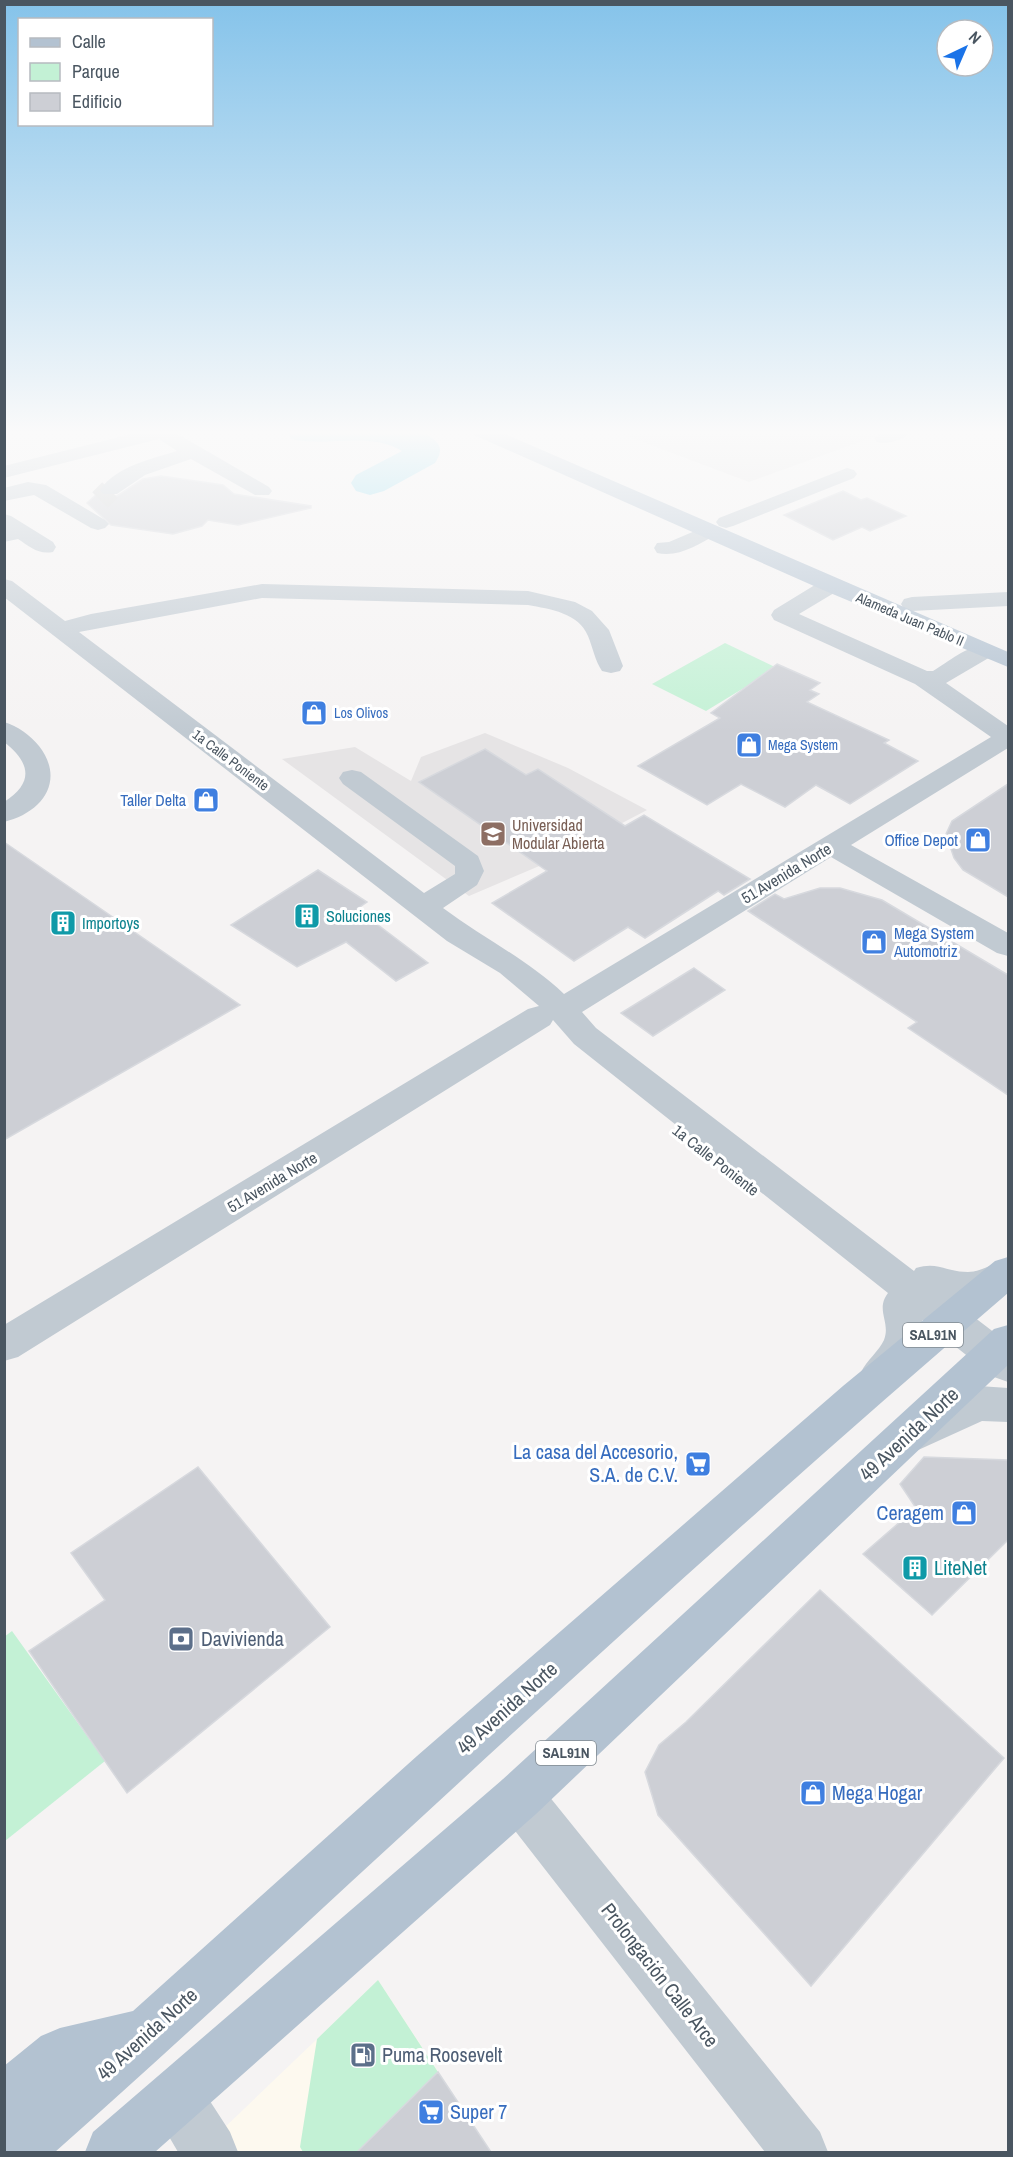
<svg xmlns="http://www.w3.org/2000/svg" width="1013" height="2157" viewBox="0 0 1013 2157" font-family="'Archivo Narrow',sans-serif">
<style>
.commercial{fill:#fdf9ef}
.education{fill:#e6e4e5}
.green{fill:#c3f1d5}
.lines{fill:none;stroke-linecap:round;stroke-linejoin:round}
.river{fill:#90daee;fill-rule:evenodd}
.building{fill:#cdcfd5;stroke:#d7d9de;stroke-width:1.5}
.minor-tunnel{stroke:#caccce;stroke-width:22;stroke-dasharray:22 11;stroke-linecap:butt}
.minor{fill:#c1cad2;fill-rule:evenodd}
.major{fill:#b3c2d1;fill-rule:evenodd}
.labels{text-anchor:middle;stroke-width:6;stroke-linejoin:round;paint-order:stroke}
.far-street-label{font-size:14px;fill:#4a5661;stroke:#fff}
.far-shop-label{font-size:14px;fill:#366cbe;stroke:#fff;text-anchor:start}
.shield{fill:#fff;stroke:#808990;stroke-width:1.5}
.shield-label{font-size:15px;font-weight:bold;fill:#4a5661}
.shop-label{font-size:16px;fill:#366cbe;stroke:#fff;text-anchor:end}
.education-label{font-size:16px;fill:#785e54;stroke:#fff;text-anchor:start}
.street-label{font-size:16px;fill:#4a5661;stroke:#fff}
.culture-label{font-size:16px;fill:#0d838f;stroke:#fff;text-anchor:start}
.near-street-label{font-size:20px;fill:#4a5661;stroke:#fff}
.near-shop-label{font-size:20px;fill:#366cbe;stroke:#fff;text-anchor:end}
.near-culture-label{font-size:20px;fill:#0d838f;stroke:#fff;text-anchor:start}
.near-service-label{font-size:20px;fill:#4e5e75;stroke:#fff;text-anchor:start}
</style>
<rect width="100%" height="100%" fill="#f5f3f3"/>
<path class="commercial" d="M378,1980l113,172h-292l118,-113z"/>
<path class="education" d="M614,431h276l-141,51z
M485,733l83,35 79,42 -103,54 -75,32 -187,-137 73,-12 56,34 10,-24z"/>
<path class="green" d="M725,643l52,25 -71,43 -54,-27z
M12,1631l93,130 -100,80 -1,-204z
M378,1980l60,92 -80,80h-55l-3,-5 17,-108z"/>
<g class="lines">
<path class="river" d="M286,431h135c15,9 26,15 14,32l-51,28 -14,4 -14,-4 -5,-8 5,-8 46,-24c-31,-20 -76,-4 -111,-12z"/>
</g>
<path class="building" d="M161,476l62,9 11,9 77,12v2l-73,17 -30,-5 -6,6 -29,8 -62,-9 -24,-22 12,-11 4,4h14l26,-17z
M843,491l18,9 6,-2 39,18 -36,15 -8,-4 -29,13 -49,-25z
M777,664l43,19 -10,7 9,4 -12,8 82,38 -5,3 34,18 -68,43 -34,-19 -31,22 -44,-23 -34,21 -69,-39 82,-48 -9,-5z
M485,749l41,26 12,-6 87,57 19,-11 106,64 -26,16 -6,-4 -73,47 -17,-11 -54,34 -82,-58 55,-32 -128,-89z
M1008,784v113l-45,-27 -9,-12 -8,-24 6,-13z
M4,842l236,163 -236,135z
M318,870l49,32 -10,7 71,54 -32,18 -50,-39 -49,25 -66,-42z
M820,888h20l42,12 126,75v120l-100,-67 9,-6 -169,-111 27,-17 9,5z
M694,968l31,22 -72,46 -32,-23z
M924,1457l84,3v80l-76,75 -69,-61 53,-46 -16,-24z
M198,1467l132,160 -203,166 -98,-142 76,-51 -34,-47z
M820,1590l184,168 -193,228 -153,-171 -13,-43 14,-27 27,-23z
M438,2072l53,80h-134z"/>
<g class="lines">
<path class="minor-tunnel" d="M100,500l10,-10"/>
<path class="minor" d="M143,431h34l-1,2 93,54 3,4 -3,4h-14l-64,-36 -46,16 -28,19h-14l-3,-4c16,-24 52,-31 77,-39l-18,-12 -155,39v-12z
M884,431h27c-7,9 -23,14 -34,11l-3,-4z
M847,468l7,2 3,4 -3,4 -121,48 -7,2 -7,-2 -3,-4 3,-4z
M28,482l18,3 59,35 4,4 -4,4 -7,2 -7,-2 -57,-33 -30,6v-13z
M4,514l7,2 42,26 3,5 -3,5c-15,3 -24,-6 -35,-13l-14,3z
M709,525l7,2 4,4 -4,4c-18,9 -37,23 -59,18l-3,-5 3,-5 12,-1z
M831,578l8,2 3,5 -3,5 -40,24 128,57h6c17,-10 39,-30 59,-25l4,5 -4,5 -46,27 62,43v22l-157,97 157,88v23l-11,-3 -166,-96 -249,155 14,16 318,243 2,-3c22,-7 30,4 52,4 12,0 24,-8 36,-12l4,1v30l-32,11 -23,-1 55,42v39l-14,-5 -72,-57c1,6 2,13 1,19 -4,17 -22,50 -42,50 -4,0 -10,-4 -14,-5l-6,-12c6,-12 18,-21 23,-32 7,-18 -9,-30 4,-47l-314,-249 -21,-24 -3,5 -532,332 -14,4v-36l524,-316 11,-3 -39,-33 -53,-32 -443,-344v-18l8,2 53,40 26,-7 171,-30 266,7 47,11 17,9 17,19 14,36 -3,5 -9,2 -9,-2c-7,-10 -9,-23 -14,-35 -9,-23 -38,-27 -60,-31l-266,-7 -183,34 345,261 31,-19v-8l-112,-82 -4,-6 4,-6 9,-2 9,2 117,84 6,15 -7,14 -34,23c40,30 84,51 121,86l427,-257 -76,-53 -141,-64 -3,-5 3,-5 49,-30z
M1008,592v14l-96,5 -8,-2 -3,-5 3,-5 8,-2z
M4,722c14,4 26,13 35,24 27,35 3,67 -35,76v-20c30,-19 27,-39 0,-60z
M979,1386l29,2v34l-26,-1 -66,30 -14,-5 -6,-13 6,-13z
M519,1773l17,7 284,352 8,20h-63l-263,-338 -7,-17 7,-17z
M176,2069l19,9 35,54 8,20h-60l-21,-36 -9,-19 9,-19z"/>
<path class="major" d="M472,431h26l510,221v15l-185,-77 -349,-155z
M1008,1257v36c-189,162 -375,329 -558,498 -132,121 -262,243 -395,361h-51v-86l37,-30 19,-8 73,-17 284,-255 426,-370 152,-125z
M1008,1325v40l-472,449 -381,338h-70l8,-20 409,-352 492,-451z"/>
</g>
<linearGradient id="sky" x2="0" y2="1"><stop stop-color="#85c3ea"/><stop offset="0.59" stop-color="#fafafa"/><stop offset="1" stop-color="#fafafa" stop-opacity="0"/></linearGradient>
<rect width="1013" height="733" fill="url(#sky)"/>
<defs>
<symbol id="shop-square" viewBox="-11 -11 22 22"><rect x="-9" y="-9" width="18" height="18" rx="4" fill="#3f7fe0" stroke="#fff"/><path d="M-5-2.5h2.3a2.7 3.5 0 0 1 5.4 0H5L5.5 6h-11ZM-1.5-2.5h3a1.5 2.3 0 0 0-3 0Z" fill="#fff"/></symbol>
<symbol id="university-square" viewBox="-11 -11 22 22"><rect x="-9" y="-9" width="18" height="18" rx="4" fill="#8d6e63" stroke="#fff"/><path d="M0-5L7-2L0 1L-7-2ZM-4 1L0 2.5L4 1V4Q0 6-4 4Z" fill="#fff"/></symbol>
<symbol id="building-square" viewBox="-11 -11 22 22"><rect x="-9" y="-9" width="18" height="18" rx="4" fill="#0f9aa8" stroke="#fff"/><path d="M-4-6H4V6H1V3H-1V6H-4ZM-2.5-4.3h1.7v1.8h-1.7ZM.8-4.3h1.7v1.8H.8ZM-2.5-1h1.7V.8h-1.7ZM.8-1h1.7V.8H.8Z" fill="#fff"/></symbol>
<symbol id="supermarket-square" viewBox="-11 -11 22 22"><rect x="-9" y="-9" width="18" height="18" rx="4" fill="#3f7fe0" stroke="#fff"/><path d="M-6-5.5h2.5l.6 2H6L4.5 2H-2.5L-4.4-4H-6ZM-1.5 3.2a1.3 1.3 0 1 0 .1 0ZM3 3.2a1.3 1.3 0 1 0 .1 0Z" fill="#fff"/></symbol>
<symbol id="bank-square" viewBox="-11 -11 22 22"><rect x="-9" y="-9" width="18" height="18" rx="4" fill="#5c6f8a" stroke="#fff"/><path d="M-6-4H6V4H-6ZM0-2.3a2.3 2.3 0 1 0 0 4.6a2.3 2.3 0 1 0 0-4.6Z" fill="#fff"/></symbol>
<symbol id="fuel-square" viewBox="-11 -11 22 22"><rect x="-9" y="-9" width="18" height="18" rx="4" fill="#5c6f8a" stroke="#fff"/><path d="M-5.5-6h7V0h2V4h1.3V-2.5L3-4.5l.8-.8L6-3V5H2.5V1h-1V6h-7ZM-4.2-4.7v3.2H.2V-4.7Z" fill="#fff"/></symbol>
</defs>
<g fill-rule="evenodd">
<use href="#shop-square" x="299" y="698" width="30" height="30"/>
<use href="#shop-square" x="734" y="730" width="30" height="30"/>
<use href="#shop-square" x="191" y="785" width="30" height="30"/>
<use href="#university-square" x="478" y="819" width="30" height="30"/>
<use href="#shop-square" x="963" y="825" width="30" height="30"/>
<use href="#building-square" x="292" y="901" width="30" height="30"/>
<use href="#building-square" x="48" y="908" width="30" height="30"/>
<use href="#shop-square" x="859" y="927" width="30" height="30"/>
<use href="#supermarket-square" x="683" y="1449" width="30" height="30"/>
<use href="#shop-square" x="949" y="1498" width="30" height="30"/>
<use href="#building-square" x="900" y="1553" width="30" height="30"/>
<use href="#bank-square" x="166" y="1624" width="30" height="30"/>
<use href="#shop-square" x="798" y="1778" width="30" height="30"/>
<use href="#fuel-square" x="348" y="2040" width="30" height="30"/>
<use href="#supermarket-square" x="416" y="2097" width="30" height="30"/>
</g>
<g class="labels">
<g class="far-street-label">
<text transform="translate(910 619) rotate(23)" y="5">Alameda Juan Pablo II</text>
<text transform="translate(231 760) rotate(37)" y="5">1a Calle Poniente</text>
</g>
<g class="far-shop-label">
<text x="334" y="718">Los Olivos</text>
<text x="768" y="750">Mega System</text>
</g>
<g class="shield">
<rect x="903" y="1323" width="60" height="24" rx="4.5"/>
<rect x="536" y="1741" width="60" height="24" rx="4.5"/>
</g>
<g class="shield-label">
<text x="933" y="1340">SAL91N</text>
<text x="566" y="1758">SAL91N</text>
</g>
<g class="shop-label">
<text x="186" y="806">Taller Delta</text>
<text x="958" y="846">Office Depot</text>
<text x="894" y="939" text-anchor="start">Mega System<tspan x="894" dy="18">Automotriz</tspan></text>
</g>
<g class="education-label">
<text x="512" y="831">Universidad<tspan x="512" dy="18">Modular Abierta</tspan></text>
</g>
<g class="street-label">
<text transform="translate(786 873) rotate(-31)" y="6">51 Avenida Norte</text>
<text transform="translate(716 1160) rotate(38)" y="6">1a Calle Poniente</text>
<text transform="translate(272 1182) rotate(-31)" y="6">51 Avenida Norte</text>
</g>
<g class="culture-label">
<text x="326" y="922">Soluciones</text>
<text x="82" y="929">Importoys</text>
</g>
<g class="near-street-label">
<text transform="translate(909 1434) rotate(-43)" y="7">49 Avenida Norte</text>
<text transform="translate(507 1708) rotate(-42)" y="7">49 Avenida Norte</text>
<text transform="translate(660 1975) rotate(52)" y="7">Prolongación Calle Arce</text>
<text transform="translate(147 2034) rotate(-42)" y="7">49 Avenida Norte</text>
</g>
<g class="near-shop-label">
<text x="678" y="1459">La casa del Accesorio,<tspan x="678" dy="23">S.A. de C.V.</tspan></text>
<text x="944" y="1520">Ceragem</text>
<text x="832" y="1800" text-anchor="start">Mega Hogar</text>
<text x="450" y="2119" text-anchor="start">Super 7</text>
</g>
<g class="near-culture-label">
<text x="934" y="1575">LiteNet</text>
</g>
<g class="near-service-label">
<text x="201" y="1646">Davivienda</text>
<text x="382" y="2062">Puma Roosevelt</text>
</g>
</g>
<rect width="1013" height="2157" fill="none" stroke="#4a5661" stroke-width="12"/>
<rect x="18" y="18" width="195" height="108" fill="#ffffff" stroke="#b7bbc0" stroke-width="1.5"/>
<rect x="30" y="38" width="30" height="9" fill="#b3c2d1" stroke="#b7bbc0" stroke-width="1.5"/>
<text x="72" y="48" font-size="18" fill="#4a5661">Calle</text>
<rect x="30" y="63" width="30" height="18" fill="#c3f1d5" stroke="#b7bbc0" stroke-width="1.5"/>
<text x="72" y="78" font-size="18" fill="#4a5661">Parque</text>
<rect x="30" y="93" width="30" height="18" fill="#cdcfd5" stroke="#b7bbc0" stroke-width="1.5"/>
<text x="72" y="108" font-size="18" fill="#4a5661">Edificio</text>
<g transform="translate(965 48) rotate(44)"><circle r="28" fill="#ffffff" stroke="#b7bbc0" stroke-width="1.5"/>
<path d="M0-4.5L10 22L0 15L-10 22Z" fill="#1a73e8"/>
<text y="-9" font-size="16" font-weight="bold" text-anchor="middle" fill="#4a5661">N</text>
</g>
</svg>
